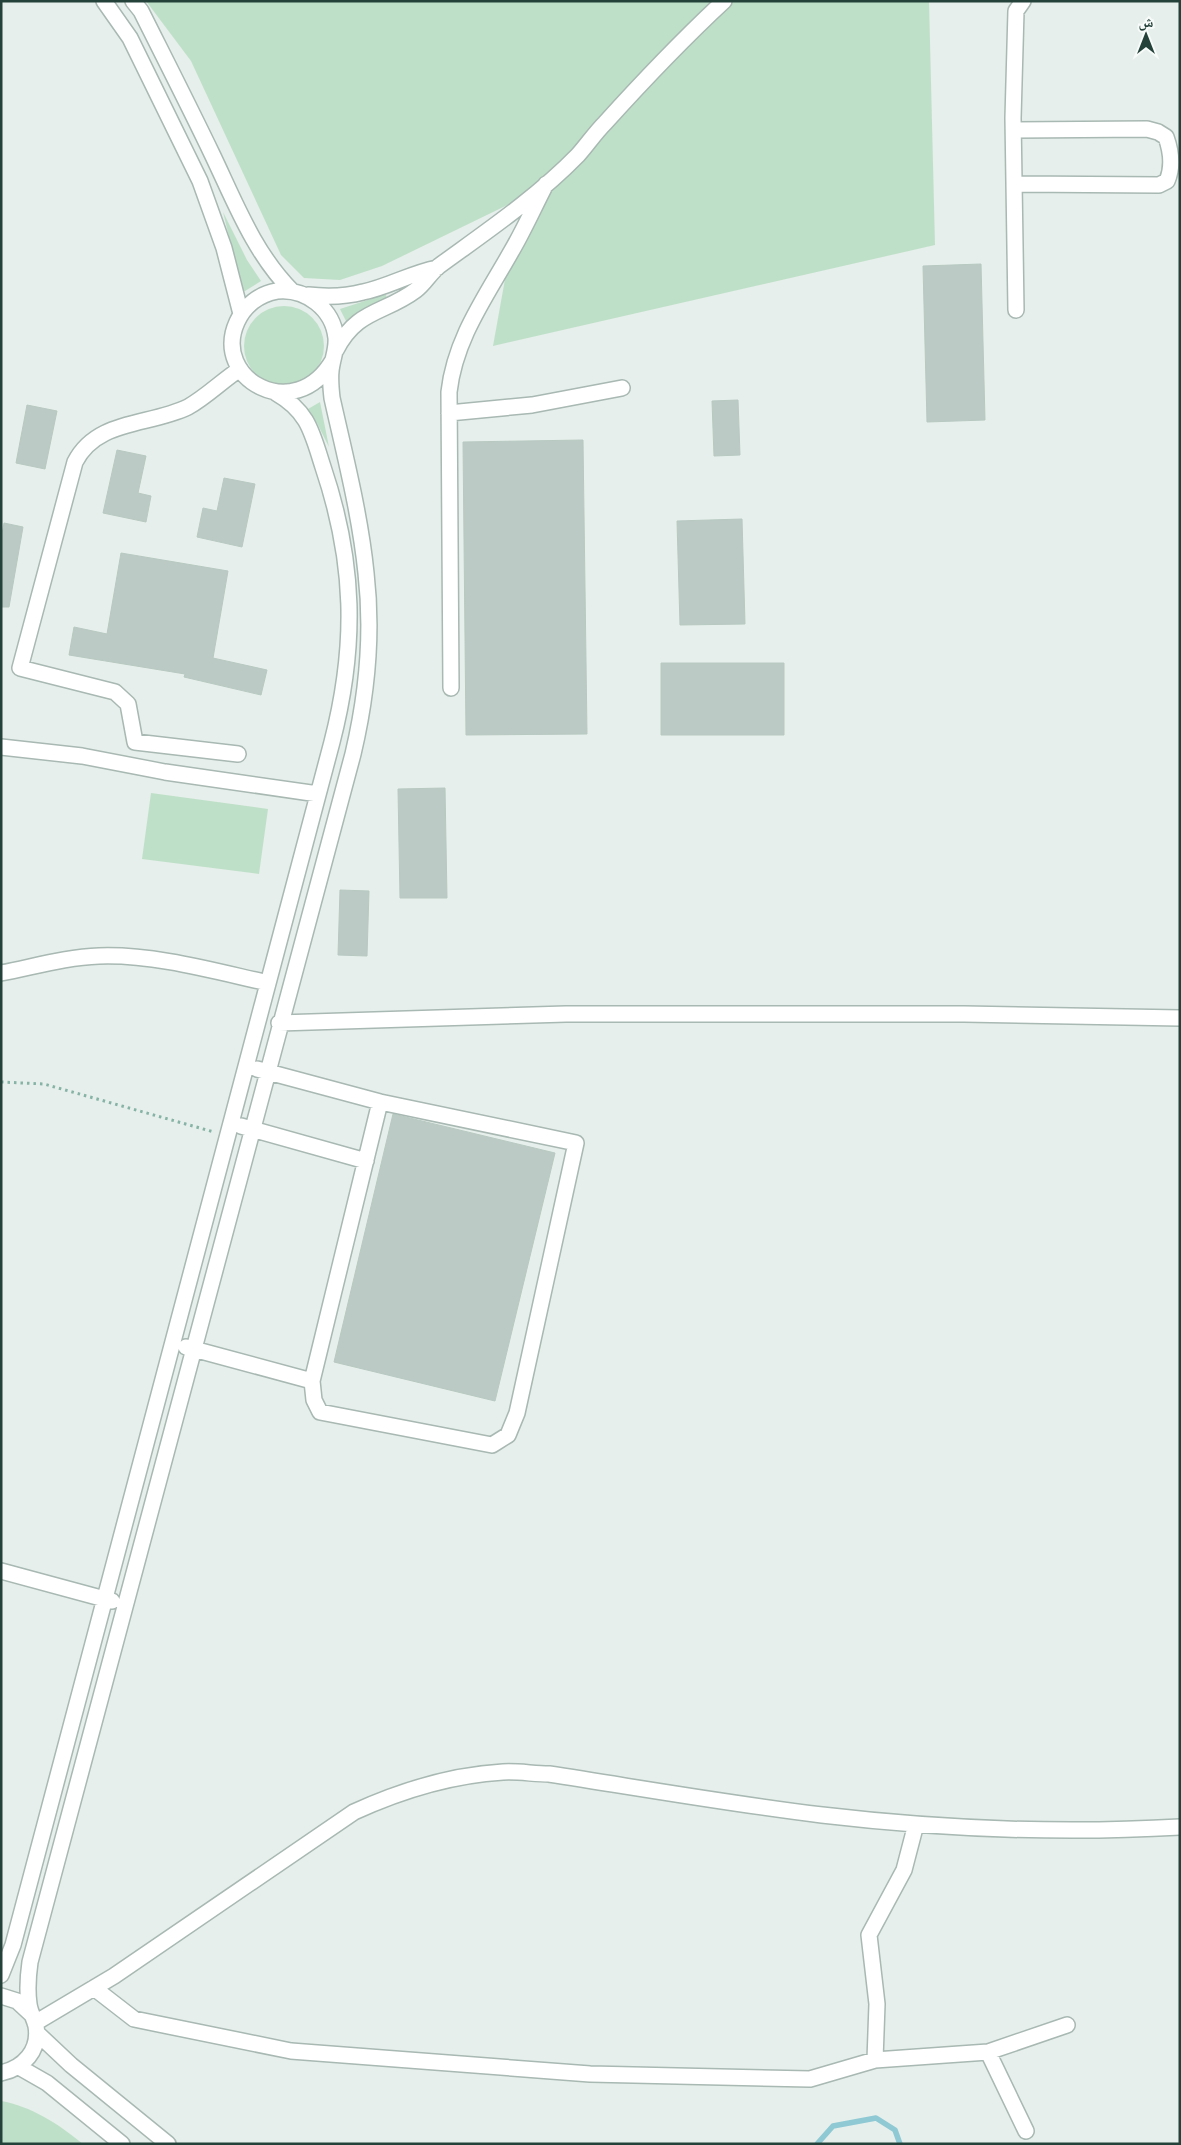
<svg xmlns="http://www.w3.org/2000/svg" width="1181" height="2145" viewBox="0 0 1181 2145" font-family="Commissioner,'Noto Naskh Arabic',sans-serif">
<style>
.green{fill:#bfe0c8}
.lines{fill:none;stroke-linecap:round;stroke-linejoin:round}
.stream{stroke:#8ec9d4;stroke-width:5.5}
.building{fill:#bbcac4;stroke:#b8c9c2}
.minor-casing{stroke:#a8b8b2;stroke-width:18}
.path{stroke:#86b3a5;stroke-width:3;stroke-dasharray:2.5 4;stroke-linecap:butt}
.minor{stroke:#fff;stroke-width:15}
</style>
<rect width="100%" height="100%" fill="#e6efeb"/>
<path class="green" d="M146,1h783l6,244 -442,101 16,-89 19,-62 -146,71 -42,14 -36,-2 -23,-23 -90,-194z
M223,212l24,48 14,21 -16,10 -3,-1z
M383,295h3l1,4 -40,24 -7,-14z
M244 346a40 40 0 1 1 80 0a40 40 0 1 1-80 0Z
M320,402l9,45 -12,-24 -9,-14z
M151,793l117,16 -9,65 -117,-15z
M1,2101c30,5 59,24 82,43h-82z"/>
<g class="lines">
<path class="stream" d="M817,2144l16,-18 43,-8 19,12 5,14"/>
</g>
<path class="building" d="M981,264l4,156 -58,2 -4,-156z
M738,400l2,55 -26,1 -2,-55z
M27,405l30,6 -12,58 -29,-6z
M583,440l4,294 -121,1 -3,-293z
M117,450l29,6 -8,37 13,3 -5,26 -43,-9z
M224,478l31,6 -13,63 -45,-10 6,-29 14,3z
M742,519l3,105 -65,1 -3,-104z
M4,523l19,4 -14,80h-8v-67z
M121,553l107,18 -15,87 54,12 -6,25 -77,-18 1,-3 -116,-19 5,-28 33,7z
M661,663h123v72h-123z
M445,788l2,110h-47l-2,-109z
M340,890l29,1 -2,65 -29,-1z
M393,1114l162,39 -60,248 -161,-39z"/>
<g class="lines">
<defs>
<path id="minor" d="M104,1l26,37 70,143 24,67 17,66
M133,1l8,10c24,48 48,95 71,143 23,48 42,99 80,137
M1014,130l133,-1 11,3 8,5c5,14 7,30 1,44l-8,4 -144,-1
M308,295c18,2 36,2 55,-3 25,-5 48,-19 74,-24
M1016,310l-3,-192 3,-107 7,-10
M336,350c21,-41 48,-36 80,-60 9,-7 14,-17 23,-24 48,-35 97,-68 139,-111 9,-10 17,-22 27,-32 38,-42 77,-83 119,-122
M449,413l83,-8 90,-17
M451,688l-2,-296c6,-53 36,-94 62,-140 13,-22 23,-45 35,-68
M1,747l81,9 83,16 153,22
M238,754l-103,-12 -7,-38 -13,-12 -95,-24 55,-206c22,-43 74,-36 113,-55 18,-10 35,-27 52,-38
M1,973c32,-6 65,-16 98,-17 55,-2 115,15 169,27
M279,1023l287,-9h398l216,4
M257,1069l123,33 196,41 -59,270 -9,22 -16,10 -172,-33 -6,-12 -2,-19 68,-279
M241,1126l125,35
M186,1347l126,34
M1,1571l111,30
M1,1975l12,-30 319,-1203c25,-97 23,-180 -9,-275 -11,-34 -14,-55 -47,-74
M94,1988l40,31 157,32 299,23 220,5 65,-19 113,-8 79,-27
M1,1996l16,5 14,13
M35,2023l79,-47 240,-164c46,-21 98,-37 149,-40 15,-1 31,2 46,2 91,14 182,30 273,41 119,14 238,19 358,12
M37,2033l34,32 97,79
M988,2052l38,79
M875,2060l2,-56 -8,-69 35,-65 12,-46
M19,2067l28,16 75,61
M1,2073c23,-5 39,-23 35,-47 -2,-8 -6,-14 -7,-22 -2,-14 -1,-28 1,-42l323,-1208c14,-59 20,-120 13,-181 -6,-59 -21,-117 -34,-175 -1,-9 -2,-18 -1,-27 1,-11 6,-22 5,-33 -3,-29 -30,-50 -59,-47 -18,3 -33,15 -40,31 -26,57 58,104 96,38"/>
</defs>
<use href="#minor" class="minor-casing"/>
<path class="path" d="M1,1082l43,2 170,48"/>
<use href="#minor" class="minor"/>
</g>
<rect width="1181" height="2145" fill="none" stroke="#24423a" stroke-width="5"/>
<g transform="translate(1146 35)" stroke="#f7fbf9" stroke-width="4" paint-order="stroke">
<path d="M0-4L9 19L0 12L-9 19Z" fill="#24423a"/>
<text y="-8" font-size="14" font-weight="bold" text-anchor="middle" fill="#24423a">ش</text>
</g>
</svg>
